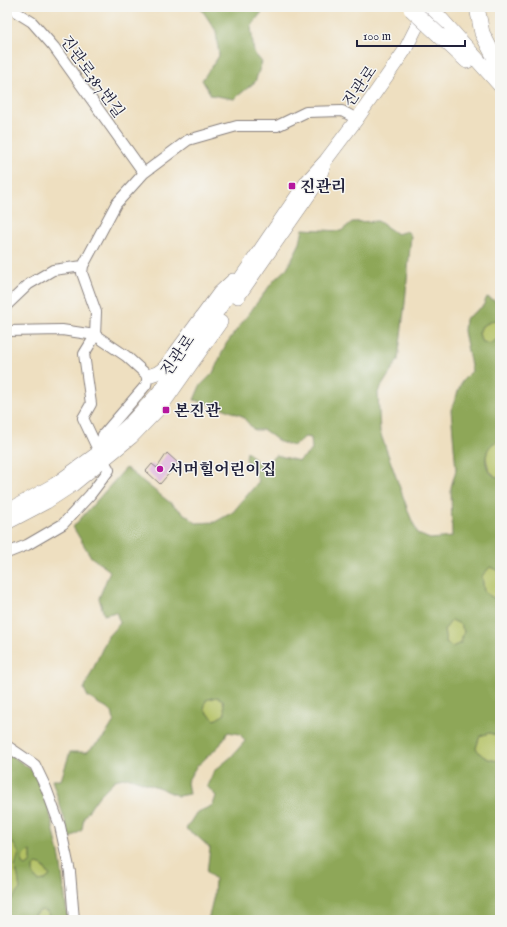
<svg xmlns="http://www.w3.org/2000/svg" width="507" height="927" viewBox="0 0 507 927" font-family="'IM FELL English','Noto Serif KR',serif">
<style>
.green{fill:#b3c163;stroke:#6a724f}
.forest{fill:#8ea759;stroke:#58644a;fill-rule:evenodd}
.building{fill:#ddb2da}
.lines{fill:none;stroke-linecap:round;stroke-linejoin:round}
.minor-casing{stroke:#88807e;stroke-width:12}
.major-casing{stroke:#88807e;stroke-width:14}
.highway-casing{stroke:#88807e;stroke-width:16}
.minor{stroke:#fff;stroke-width:10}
.major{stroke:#fff;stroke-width:13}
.highway{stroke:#fff;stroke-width:15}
.highway-bridge-casing{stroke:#88807e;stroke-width:16;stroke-linecap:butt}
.highway-bridge{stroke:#fff;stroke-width:15}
.poi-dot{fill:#b5179e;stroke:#f6f6f2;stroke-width:1.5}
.labels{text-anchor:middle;stroke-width:3;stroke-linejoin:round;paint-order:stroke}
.street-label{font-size:16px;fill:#22223b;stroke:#f6f6f2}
.poi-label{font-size:16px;font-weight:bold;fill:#22223b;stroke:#f6f6f2;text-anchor:start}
</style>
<rect width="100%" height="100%" fill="#f6f6f2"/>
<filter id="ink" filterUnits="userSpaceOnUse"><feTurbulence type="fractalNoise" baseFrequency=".025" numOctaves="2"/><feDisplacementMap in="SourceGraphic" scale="8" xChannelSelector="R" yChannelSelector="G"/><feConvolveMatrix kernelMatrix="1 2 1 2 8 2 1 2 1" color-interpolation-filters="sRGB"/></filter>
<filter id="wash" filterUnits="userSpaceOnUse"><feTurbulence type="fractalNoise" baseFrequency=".012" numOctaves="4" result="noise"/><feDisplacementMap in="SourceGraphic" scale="16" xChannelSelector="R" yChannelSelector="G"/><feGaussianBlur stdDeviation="0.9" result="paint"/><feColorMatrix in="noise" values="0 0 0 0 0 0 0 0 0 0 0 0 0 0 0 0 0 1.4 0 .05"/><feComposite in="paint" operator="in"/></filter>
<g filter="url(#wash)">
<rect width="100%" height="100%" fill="#eedfc0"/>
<path class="green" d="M494,320l6,3v12l-2,4 -9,5 -8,-3 -2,-8 3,-7z
M495,441h5v35l-3,2 -8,-8 -3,-12 2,-10z
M490,567l9,4 1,29 -2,1 -14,-9 -2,-16z
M452,620l8,4 4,7 -3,12 -9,4 -6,-5 -2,-12z
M217,697l6,3 2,14 -10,6 -11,-10 1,-10z
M489,733l11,3v25c-11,-1 -18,-3 -24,-13l4,-12z
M13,842l6,11 -4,14 3,9 2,13 -13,16v-57z
M31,851v11l-5,4 -5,-3c0,-7 3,-10 10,-12z
M37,864l6,2 7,10 -5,4 -7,1 -5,-6v-8z
M42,910l6,1 1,9h-16l1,-6z"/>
<path class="forest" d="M200,7h66l-15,19 3,27 8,9 -7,20 -21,17 -23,-4 -9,-15 17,-24 -3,-25z
M378,221l19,13 10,-3 4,5 -6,67 -7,57 -20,32 2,40 30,84 8,18 12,5 22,-2 -1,-50 5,-17 -5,-60 11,-29 10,-10 -8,-40 1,-12 18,-13 4,-9 13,6v20l-6,-3 -12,6 -3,7 2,8 8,3 9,-5 2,-4v106c-13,1 -18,19 -11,30 1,2 5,5 7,6l4,-1v99l-1,-4 -9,-4 -8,9 2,16 14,9 2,-1v136l-11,-3 -9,3 -4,12c6,10 13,12 24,13v159h-292l6,-25 1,-16 -8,-7 3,-24 -12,-11 -12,-8 10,-16 17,-8 3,-9 -9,-10 7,-15 17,-14 14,-16 -5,-7 -12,-2 -8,13 -24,22 -9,15 2,12 -11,2 -18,-8 -33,-11 -12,3 -16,16 -15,21 -2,13 -14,10 -2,-16 -14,-44h9l9,-28h17l17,-15 10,-16 -2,-9 -24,-15 -4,-8 24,-53 12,-13 -4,-11 -12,3 -5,-17 11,-27 -19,-14 -18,-30 53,-59 70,55 19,-1 18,-10 26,-31 -13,-22 1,-8 12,13 10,-3 7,-6 23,6 13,-11 -1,-12 -6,-1 -12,9 -13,-4 -16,-12h-10l-12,-14 -22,-9 -26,-7 6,-14 13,-13 13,-29 48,-64 13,-12 13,-25 3,-14 38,2 11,-9zM452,620l8,4 4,7 -3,12 -9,4 -6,-5 -2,-12zM217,697l6,3 2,14 -10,6 -11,-10 2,-10z
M7,752l26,19 14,29 13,58 8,62h-19l-1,-8 -6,-2 -8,4 -1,6h-26v-15l13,-16 -2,-13 -3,-9 4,-14 -6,-10 -6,5zM31,851v11l-5,4 -4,-2c-1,-8 2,-11 9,-13zM37,864l6,2 7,10 -5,4 -7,1 -5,-6v-8z"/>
<g id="blocks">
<path class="building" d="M167,453l11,10 -18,21 -14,-13 6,-7 5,4z"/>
</g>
</g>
<g filter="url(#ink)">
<use href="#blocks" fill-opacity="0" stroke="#88807e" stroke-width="1"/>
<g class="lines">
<defs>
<path id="minor" d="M8,7l24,15 22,25 90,126
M7,305l22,-21 24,-14 30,-4 33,-62 28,-31 44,-33 49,-14h40l29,-14 36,-1 15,8
M7,331l55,-1 33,5 31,21 22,20 -2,9 -43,50 -4,17
M7,553l20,-8 36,-21 27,-29 19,-25 -10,-18 -16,-34 8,-14 -7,-50 11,-18 1,-24 -14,-39 1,-7
M7,746l28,19 11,23 14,38 10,46 4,48"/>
<path id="major" d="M238,297l80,-115 6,-17
M148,376l9,-3 7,-5 55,-75 14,-13
M7,511l48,-27 44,-32 32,-30 26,-28 61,-83 89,-130 19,-21 31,-41 48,-69 20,-40
M7,523l40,-21 26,-17 59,-48 30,-31 59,-84"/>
<path id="highway" d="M430,7l70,78
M477,7l5,26 18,35
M439,35l28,26"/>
</defs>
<use href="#minor" class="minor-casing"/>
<use href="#major" class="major-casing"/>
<use href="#highway" class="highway-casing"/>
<use href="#minor" class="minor"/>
<use href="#major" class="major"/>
<use href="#highway" class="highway"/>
<defs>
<path id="highway-bridge" d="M411,9l28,26"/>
</defs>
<use href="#highway-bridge" class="highway-bridge-casing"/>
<use href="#highway-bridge" class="highway-bridge"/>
</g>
</g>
<g class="poi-dot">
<rect x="288" y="182" width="8" height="8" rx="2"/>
<rect x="162" y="406" width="8" height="8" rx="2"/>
<circle cx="160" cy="469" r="4"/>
</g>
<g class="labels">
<g class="street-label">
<text transform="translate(93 76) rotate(54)" y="6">진관로387번길</text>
<text transform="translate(359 86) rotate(-55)" y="6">진관로</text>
<text transform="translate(177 355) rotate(-55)" y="6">진관로</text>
</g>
<g class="poi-label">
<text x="300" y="192">진관리</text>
<text x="174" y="416">본진관</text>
<text x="168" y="475">서머힐어린이집</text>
</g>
</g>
<rect width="507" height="927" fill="none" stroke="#f6f6f2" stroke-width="24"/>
<path d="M357 40v6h108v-6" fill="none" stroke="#22223b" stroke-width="2"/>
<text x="363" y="40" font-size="12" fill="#22223b" stroke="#f6f6f2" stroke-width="3" paint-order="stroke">100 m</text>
</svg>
